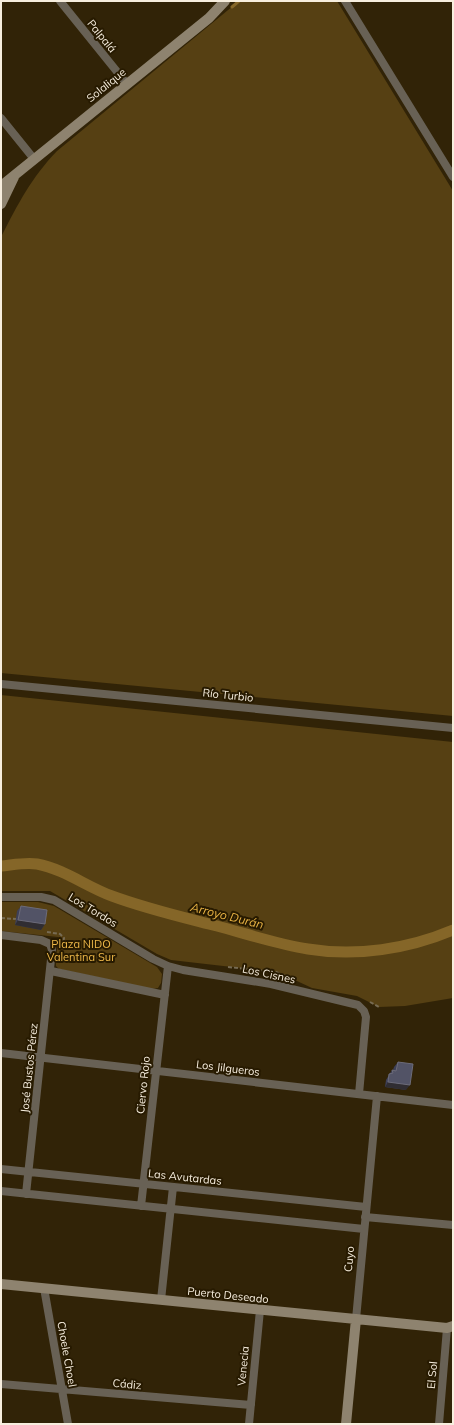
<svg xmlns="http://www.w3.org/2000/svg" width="454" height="1425" viewBox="0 0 454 1425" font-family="Mulish,sans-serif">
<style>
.green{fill:#564013}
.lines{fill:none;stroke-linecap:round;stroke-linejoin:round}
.stream{stroke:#856628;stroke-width:3}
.canal{stroke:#856628;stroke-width:11}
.path{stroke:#776b53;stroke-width:2;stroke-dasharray:4 2;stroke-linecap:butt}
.street{stroke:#686155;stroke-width:8}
.secondary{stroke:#8e836f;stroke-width:10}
.wall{fill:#3e4058}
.shaded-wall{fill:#302d32}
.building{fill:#525366;stroke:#6c6b79}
.labels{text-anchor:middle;stroke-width:4;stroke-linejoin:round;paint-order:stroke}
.street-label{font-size:11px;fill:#f7eede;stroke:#271a00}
.park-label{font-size:11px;fill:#efb949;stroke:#271a00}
.water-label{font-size:12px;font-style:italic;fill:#ebb544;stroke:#271a00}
</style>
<rect width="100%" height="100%" fill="#312307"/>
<path class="green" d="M239,1h98l116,190v525l-452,-43v-436c17,-33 30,-59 56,-86z
M1,695l452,47v256l-48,8 -26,1 -22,-11 -45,-8 -28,-13 -8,-3 -105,-12 -14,-6 -107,-63h-49z
M1,902h37l16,4 103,61 5,7 -1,9 -3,5 -6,1 -93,-20 -3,-3v-4l2,-25 -57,-6z"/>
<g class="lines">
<path class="stream" d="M232,7l7,-6"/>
<path class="canal" d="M1,866c11,-1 25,-4 36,-2 27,5 50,23 75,32 35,13 70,21 105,30 30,8 60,18 91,23 48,8 100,0 145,-19"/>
<path class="path" d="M1,918l15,1
M47,932l13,2 4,4 -2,11
M228,967l48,5 17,7
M370,1002l9,5"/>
<path class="street" d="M60,1l67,83
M345,1l108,176
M1,118l33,41
M1,684l452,44
M1,897h40l13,3 99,59 15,7 15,4 88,14 87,21 6,6 2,6 -7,77
M1,935l40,5 9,4 2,6 -26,244
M51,971l114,24
M1,1053l452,52
M1,1169l365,38
M1,1191l363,38
M141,1206l27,-240
M365,1217l88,8
M44,1288l24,136
M161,1300l12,-113
M356,1319l21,-223
M1,1384l250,21
M249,1424l11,-114
M439,1424l8,-96"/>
<path class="secondary" d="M1,186l208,-168 16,-17
M1,204l13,-27
M1,1284l446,44 6,-2
M346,1424l10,-105"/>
</g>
<path class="wall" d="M21,906l24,18 -4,6 -26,-5 2,-14z
M398,1062l8,28 -21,-3 1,-7 6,-10h1l1,-3z"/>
<path class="shaded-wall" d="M18,920l27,4 -4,6 -26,-5z
M388,1082l22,3 -4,5 -21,-3z"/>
<path class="building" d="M21,906l26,4 -2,14 -27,-4z
M398,1062l15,2 -3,21 -22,-3 1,-8 4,-1 -1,-3 4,1z"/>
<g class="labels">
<g class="street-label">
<text transform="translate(102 36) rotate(51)" y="4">Palpalá</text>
<text transform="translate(106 85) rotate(-39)" y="4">Solalique</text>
<text transform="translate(228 695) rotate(6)" y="4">Río Turbio</text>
<text transform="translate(93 910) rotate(31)" y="4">Los Tordos</text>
<text transform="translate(269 974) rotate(12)" y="4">Los Cisnes</text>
<text transform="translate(29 1068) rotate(-84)" y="4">José Bustos Pérez</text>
<text transform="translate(228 1068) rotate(7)" y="4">Los Jilgueros</text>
<text transform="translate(143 1085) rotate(-84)" y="4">Ciervo Rojo</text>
<text transform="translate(185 1177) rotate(6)" y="4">Las Avutardas</text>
<text transform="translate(349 1259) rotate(-85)" y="4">Cuyo</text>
<text transform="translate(228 1295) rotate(6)" y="4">Puerto Deseado</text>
<text transform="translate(67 1354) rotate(80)" y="4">Choele Choel</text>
<text transform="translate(243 1366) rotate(-85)" y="4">Venecia</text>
<text transform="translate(432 1375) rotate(-85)" y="4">El Sol</text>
<text transform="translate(127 1384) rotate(5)" y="4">Cádiz</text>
</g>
<g class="park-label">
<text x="81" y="948">Plaza NIDO<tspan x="81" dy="13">Valentina Sur</tspan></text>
</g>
<g class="water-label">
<text transform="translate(227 916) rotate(14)" y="4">Arroyo Durán</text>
</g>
</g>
<rect width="454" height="1425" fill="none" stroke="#f7eede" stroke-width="4"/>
</svg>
